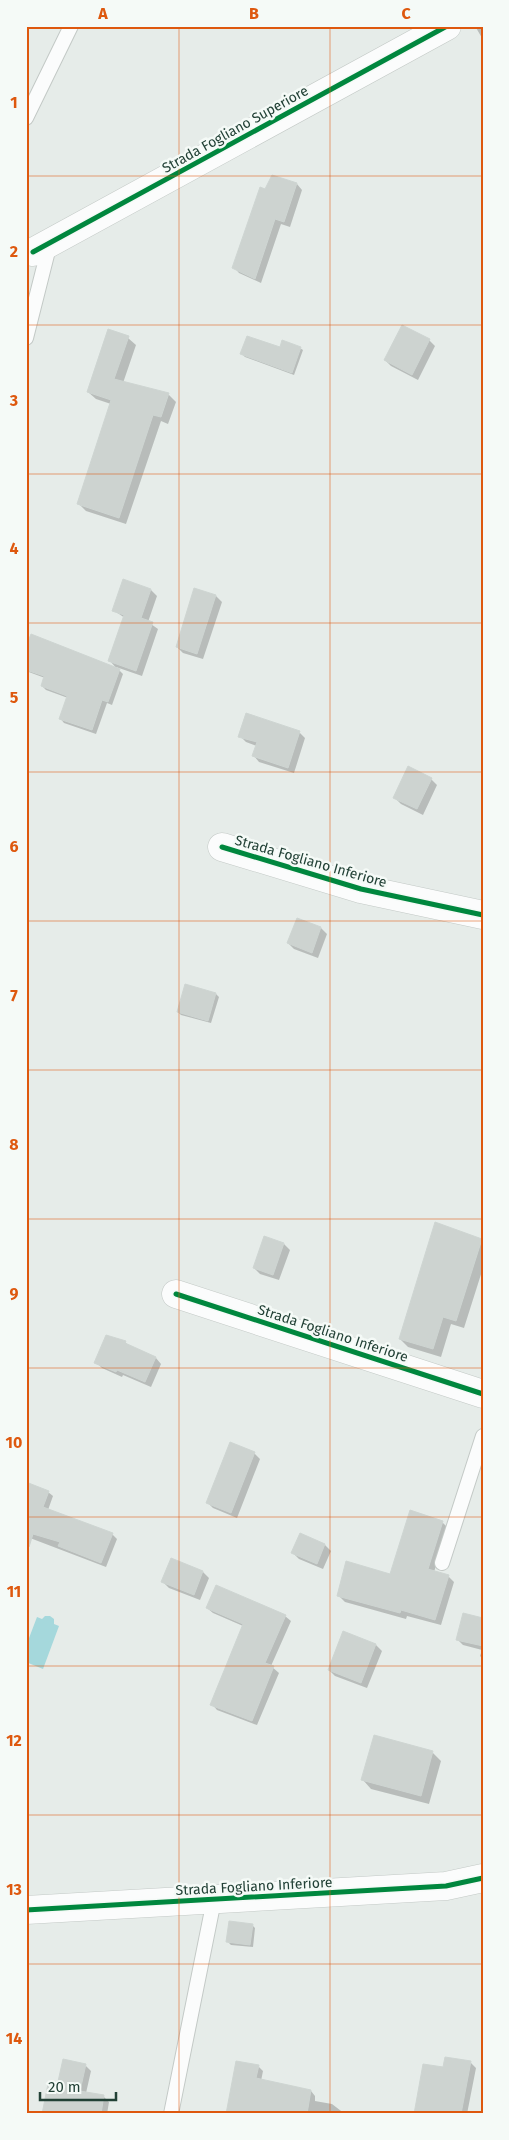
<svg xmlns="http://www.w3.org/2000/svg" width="509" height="2140" viewBox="0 0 509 2140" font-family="'Fira Sans',sans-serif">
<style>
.water{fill:#a5d8dc}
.shadow{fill:#0003}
.building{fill:#cdd3d0;stroke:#ced5d2}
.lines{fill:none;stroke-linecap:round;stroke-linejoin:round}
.lane-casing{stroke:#c3c9c6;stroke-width:16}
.street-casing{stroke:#c3c9c6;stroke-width:29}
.lane{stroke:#fbfcfc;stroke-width:14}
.street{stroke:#fbfcfc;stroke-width:28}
.cycleway-casing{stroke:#f5faf7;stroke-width:8}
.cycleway{stroke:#00873e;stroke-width:5}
.grid{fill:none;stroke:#de580e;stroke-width:1;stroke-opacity:0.55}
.labels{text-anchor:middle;stroke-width:5;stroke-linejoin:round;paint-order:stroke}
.street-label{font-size:14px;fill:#224136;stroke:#f5faf7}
.neatline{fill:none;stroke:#de580e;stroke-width:2}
.grid-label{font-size:16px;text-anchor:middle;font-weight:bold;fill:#de580e}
</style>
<rect width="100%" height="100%" fill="#e6ece9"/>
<path class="water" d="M45,1616h5l4,3v5l5,2 -16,43 -17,-7v-16l11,-29 5,2z"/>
<path class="shadow" d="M475,26h8v13l-1,-1z
M273,177l24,7 5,6 -12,37 -9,-3 -20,59 -22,-10 -5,-6z
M128,338l8,7 -13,38 45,11 8,8 -8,22 -7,-3 -35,103 -40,-13 -8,-8 33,-99 -15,-5 -8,-7z
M429,340l6,6 -17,34 -27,-14 -6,-6z
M300,348l3,2 -9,25 -49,-18 -3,-3z
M195,589l21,7 6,6 -19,57 -20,-6 -6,-6z
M151,590l6,6 -9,26 10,7 -16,47 -26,-9 7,7 -11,31 -5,-2 -11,31 -32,-11 -4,-5 8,-20 -22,-8 -4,-4 3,-8 -19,-7v-20l92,19 -8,-9 15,-43 -12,-8z
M299,732l6,6 -11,35 -35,-11 -5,-6 3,-10 -11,-4 -6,-6z
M431,779l6,6 -14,30 -22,-11 -6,-6z
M297,919l24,9 6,6 -9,24 -24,-9 -6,-6z
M186,986l30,8 3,3 -8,26 -30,-8 -3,-3z
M481,1240l2,28 -19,60 -13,-4 -10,33 -33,-10 -8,-8z
M284,1244l6,6 -11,30 -19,-6 -6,-6z
M125,1342l4,4 27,12 5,6 -10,23 -28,-12 -1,2 -20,-9 -6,-6z
M254,1453l6,6 -23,59 -24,-10 -6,-6z
M48,1492l5,4 -5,14 64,24 5,5 -11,28 -76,-29z
M442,1522l6,6 -14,44 14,4 6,6 -13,43 -34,-9 -1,3 -61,-17 -6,-6 52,-21z
M301,1535l24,10 6,6 -8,18 -24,-10 -6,-6z
M171,1560l32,12 6,6 -9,22 -31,-12 -6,-6z
M207,1608l78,8 6,5 -20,45 8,7 -22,52 -40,-15 -5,-6 31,-78 -30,-13z
M483,1619v40l-3,-3 2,-6 -19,-5 -6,-6z
M344,1633l32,12 6,6 -15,37 -32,-12 -6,-6z
M432,1752l9,9 -12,43 -58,-15 -8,-9z
M252,1925l3,3 -2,19 -22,-2 -3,-3z
M446,2058l25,5 5,5 -9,46h-52l29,-45z
M85,2065l6,6 -5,22 17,3 6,6 -2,12h-64l15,-26z
M258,2066l5,5 -2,10 50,10 4,5v5l17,3 13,10h-115z"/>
<path class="building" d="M272,175l25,8 -13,39 -9,-3 -20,60 -23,-11 28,-81 5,2z
M402,325l28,14 -18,36 -28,-15z
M108,329l21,7 -15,43 55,14 -8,24 -8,-2 -34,103 -42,-14 34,-104 -24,-8z
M247,336l33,11 2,-7 19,7 -9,26 -52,-19z
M123,579l28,10 -10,29 12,4 -17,49 -28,-10 16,-46 -12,-4z
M194,588l22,7 -19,59 -21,-7z
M31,634l89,35 -12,33 -6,-2 -10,30 -33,-11 8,-23 -26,-10 3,-10 -18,-6v-23z
M246,713l54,18 -12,37 -36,-12 5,-14 -19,-5z
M408,766l24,12 -15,31 -24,-11z
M297,918l24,9 -9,26 -25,-10z
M185,984l31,9 -8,28 -31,-9z
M435,1222l47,17 -26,82 -13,-4 -10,32 -34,-10z
M264,1236l20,7 -11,32 -20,-7z
M106,1335l20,6 -1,2 31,14 -11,25 -28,-12 -1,2 -22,-9z
M230,1442l25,10 -24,61 -25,-10z
M26,1482l23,9 -6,16 70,26 -12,30 -43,-17 2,-4 -27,-8 -4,13 -3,-1z
M410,1510l33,11 -15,48 21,6 -14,45 -34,-10 -1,3 -63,-17 9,-35 44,13z
M300,1533l25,11 -8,20 -26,-11z
M171,1558l32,13 -9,24 -33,-13z
M216,1585l70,30 -21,48 9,3 -22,55 -42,-16 33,-81 -37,-16z
M463,1613l20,5v28l-27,-6z
M343,1631l33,13 -15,39 -33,-13z
M374,1735l59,16 -12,45 -60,-16z
M229,1921l24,3 -3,21 -24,-3z
M445,2057l26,4 -10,53h-47l9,-50 20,3z
M63,2059l23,5 -6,27 24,4 -3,19h-59l6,-30 9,2z
M236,2061l23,4 -3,13 55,12 -4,24h-81z"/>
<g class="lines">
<defs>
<path id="lane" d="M26,118l45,-92
M26,338l24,-95
M442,1563l41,-127
M171,2114l43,-214"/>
<path id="street" d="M33,252l414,-226
M222,847l139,42 122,26
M176,1294l307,100
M26,1910l420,-24 37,-8"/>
</defs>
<use href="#lane" class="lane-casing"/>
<use href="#street" class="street-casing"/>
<use href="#lane" class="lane"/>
<use href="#street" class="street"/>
<defs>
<path id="cycleway" d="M33,252l414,-226
M222,847l139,42 122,26
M176,1294l307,100
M26,1910l420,-24 37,-8"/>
</defs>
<use href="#cycleway" class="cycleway-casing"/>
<use href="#cycleway" class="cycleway"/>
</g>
<path class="grid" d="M179,26v2088M330,26v2088M26,176h457M26,325h457M26,474h457M26,623h457M26,772h457M26,921h457M26,1070h457M26,1219h457M26,1368h457M26,1517h457M26,1666h457M26,1815h457M26,1964h457"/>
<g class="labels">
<g class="street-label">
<text transform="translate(235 129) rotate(-29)" y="5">Strada Fogliano Superiore</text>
<text transform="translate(311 861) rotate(16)" y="5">Strada Fogliano Inferiore</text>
<text transform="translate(333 1333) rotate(18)" y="5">Strada Fogliano Inferiore</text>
<text transform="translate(254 1886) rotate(-3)" y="5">Strada Fogliano Inferiore</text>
</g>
</g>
<rect width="509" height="2140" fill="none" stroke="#f5faf7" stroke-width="55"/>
<path d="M40 2092v8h76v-8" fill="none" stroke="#224136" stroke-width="2.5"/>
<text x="48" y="2092" font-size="15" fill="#224136" stroke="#f5faf7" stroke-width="4" paint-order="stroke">20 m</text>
<rect x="28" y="28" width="454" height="2084" class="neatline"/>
<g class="grid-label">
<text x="103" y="19">A</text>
<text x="254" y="19">B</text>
<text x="406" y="19">C</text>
<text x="14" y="108">1</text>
<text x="14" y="257">2</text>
<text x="14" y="406">3</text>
<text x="14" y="554">4</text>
<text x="14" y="703">5</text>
<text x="14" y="852">6</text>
<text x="14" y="1001">7</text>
<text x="14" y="1150">8</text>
<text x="14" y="1299">9</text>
<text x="14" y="1448">10</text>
<text x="14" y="1597">11</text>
<text x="14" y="1746">12</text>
<text x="14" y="1895">13</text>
<text x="14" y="2044">14</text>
</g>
</svg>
